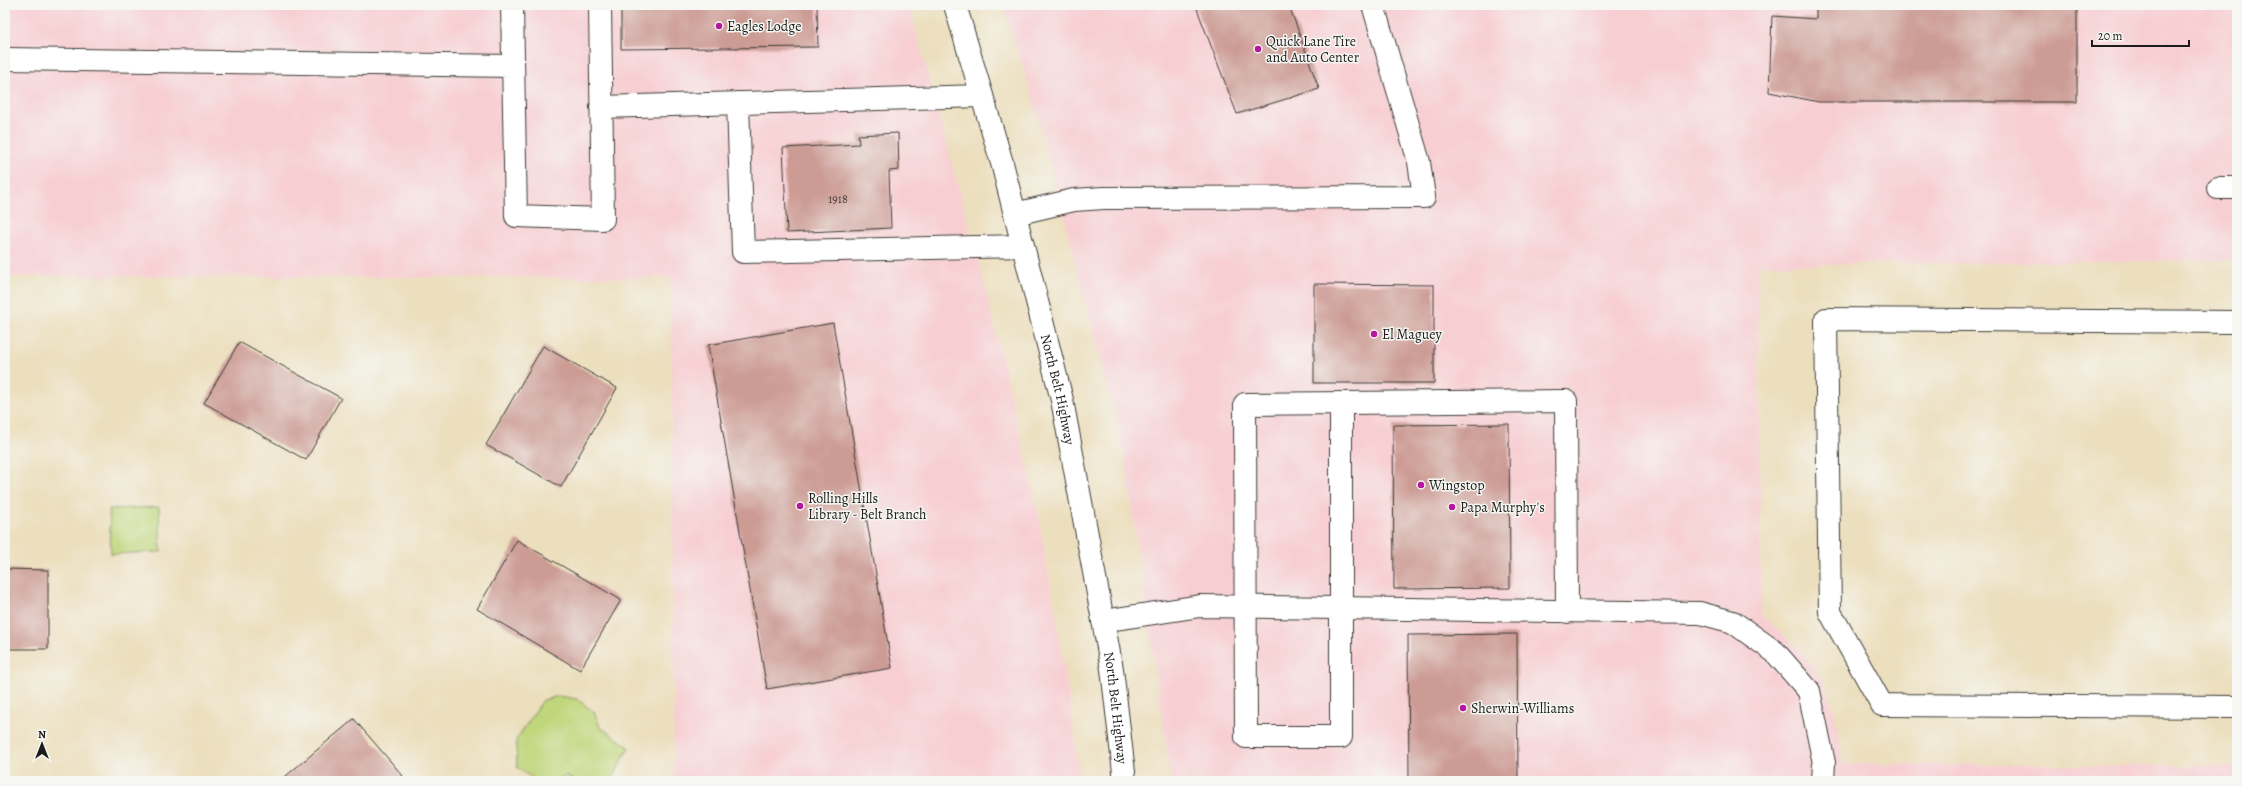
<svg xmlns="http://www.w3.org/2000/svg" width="2242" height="786" viewBox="0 0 2242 786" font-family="Alegreya,serif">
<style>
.built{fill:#f7cfd3}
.green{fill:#c0d67a;stroke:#6e794b}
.building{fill:#cc9b94}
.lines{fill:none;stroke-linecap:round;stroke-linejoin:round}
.minor-casing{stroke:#3b3934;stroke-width:24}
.major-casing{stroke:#3b3934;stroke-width:24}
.minor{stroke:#fff;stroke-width:22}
.major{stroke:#fff;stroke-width:22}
.poi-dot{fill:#b5179e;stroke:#f6f6f2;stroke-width:1.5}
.labels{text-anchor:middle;stroke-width:3;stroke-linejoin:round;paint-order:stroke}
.number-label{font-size:12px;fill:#483c3a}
.poi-label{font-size:14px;fill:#1c1c1c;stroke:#f6f6f2;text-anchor:start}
.street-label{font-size:14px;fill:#1c1c1c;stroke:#f6f6f2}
</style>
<rect width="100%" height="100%" fill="#f6f6f2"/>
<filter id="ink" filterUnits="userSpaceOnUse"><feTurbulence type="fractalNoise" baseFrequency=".025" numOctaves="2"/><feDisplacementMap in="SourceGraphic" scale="8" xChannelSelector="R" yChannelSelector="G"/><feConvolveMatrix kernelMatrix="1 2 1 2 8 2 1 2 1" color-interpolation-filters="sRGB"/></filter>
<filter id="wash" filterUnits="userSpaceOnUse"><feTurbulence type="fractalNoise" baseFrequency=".012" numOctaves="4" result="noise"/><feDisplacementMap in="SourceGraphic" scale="16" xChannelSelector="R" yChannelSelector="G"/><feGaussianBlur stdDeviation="0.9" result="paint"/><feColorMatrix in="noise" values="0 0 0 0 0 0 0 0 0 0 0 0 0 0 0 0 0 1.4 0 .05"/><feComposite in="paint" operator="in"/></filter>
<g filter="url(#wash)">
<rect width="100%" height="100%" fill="#ecdfbe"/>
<path class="built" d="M5,5h904l73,269 56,238 29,171 13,98h-406l-3,-503 -666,-2z
M1003,5h1234v255l-479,5 3,350 40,36 22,28 11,32 9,53 394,2v15h-1066l-47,-330 -88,-342z"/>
<path class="green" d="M159,507l2,45 -50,2 -2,-45z
M559,696l18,3 17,13 6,15 29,20 -18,34h-37l-8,-5c-19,10 -33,5 -49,-9l-1,-27 27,-40z"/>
<g id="blocks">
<path class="building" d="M621,5h196l1,42 -197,2z
M1209,5h80l30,84 -82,25 -40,-105z
M1802,5h275v97h-258l-50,-10 3,-76 44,3v-10l-14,-1z
M898,133l1,37 -10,1 2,57 -104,5 -4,-85 76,-4 -1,-9z
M1314,284l120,1v98h-120z
M833,323l59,345 -125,21 -59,-344z
M239,342l102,56 -35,62 -102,-57z
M543,346l74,42 -56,99 -75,-42z
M1509,424l1,164 -116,1 -1,-164z
M517,540l104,60 -41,70 -103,-61z
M5,569l43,1v79h-43z
M1517,634l1,147h-109l-1,-146z
M354,719l49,57 -5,5h-118z"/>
</g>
</g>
<g filter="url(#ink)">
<use href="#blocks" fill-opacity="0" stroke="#3b3934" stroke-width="1"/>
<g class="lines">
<defs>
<path id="minor" d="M512,5l4,211 87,3 -3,-214
M5,59l508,7
M738,103l5,149 280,-6
M601,107l381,-11
M2218,188h19
M1015,214l59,-14 30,-2 320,-1 -5,-35 -46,-157
M2237,322l-411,-3 4,293 52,93 355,2
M1341,403v334h-95l-1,-333 321,-3 1,211
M1103,621l97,-15 500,7 33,9 42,30 34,39 15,72 -1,18"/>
<g id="major">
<path id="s1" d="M955,5l47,158 60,237 50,269 13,112"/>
</g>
</defs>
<use href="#minor" class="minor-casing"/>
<use href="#major" class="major-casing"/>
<use href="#minor" class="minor"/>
<use href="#major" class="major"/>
</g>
</g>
<g class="poi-dot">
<circle cx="719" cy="26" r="4"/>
<circle cx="1258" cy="49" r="4"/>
<circle cx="1374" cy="334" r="4"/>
<circle cx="1421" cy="485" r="4"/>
<circle cx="800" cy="506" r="4"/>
<circle cx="1452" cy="507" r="4"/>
<circle cx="1463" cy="708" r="4"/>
</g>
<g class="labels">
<g class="number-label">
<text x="838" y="203">1918</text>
</g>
<g class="poi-label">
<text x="727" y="31">Eagles Lodge</text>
<text x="1266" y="46">Quick Lane Tire<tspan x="1266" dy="16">and Auto Center</tspan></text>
<text x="1382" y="339">El Maguey</text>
<text x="1429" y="490">Wingstop</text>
<text x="808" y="503">Rolling Hills<tspan x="808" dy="16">Library - Belt Branch</tspan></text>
<text x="1460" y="512">Papa Murphy's</text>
<text x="1471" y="713">Sherwin-Williams</text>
</g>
<g class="street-label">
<text dy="5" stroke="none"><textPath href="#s1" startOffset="398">North Belt Highway</textPath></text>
<text dy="5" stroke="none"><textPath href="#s1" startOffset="722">North Belt Highway</textPath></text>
</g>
</g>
<rect width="2242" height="786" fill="none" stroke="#f6f6f2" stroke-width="20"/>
<g transform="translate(42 744)" stroke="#f6f6f2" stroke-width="3" paint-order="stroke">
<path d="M0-3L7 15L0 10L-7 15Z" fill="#1c1c1c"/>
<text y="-6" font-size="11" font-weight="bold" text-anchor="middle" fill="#1c1c1c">N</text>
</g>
<path d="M2092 40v6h97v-6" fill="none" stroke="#1c1c1c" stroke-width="2"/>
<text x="2098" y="40" font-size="12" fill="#1c1c1c" stroke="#f6f6f2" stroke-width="3" paint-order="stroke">20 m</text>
</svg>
